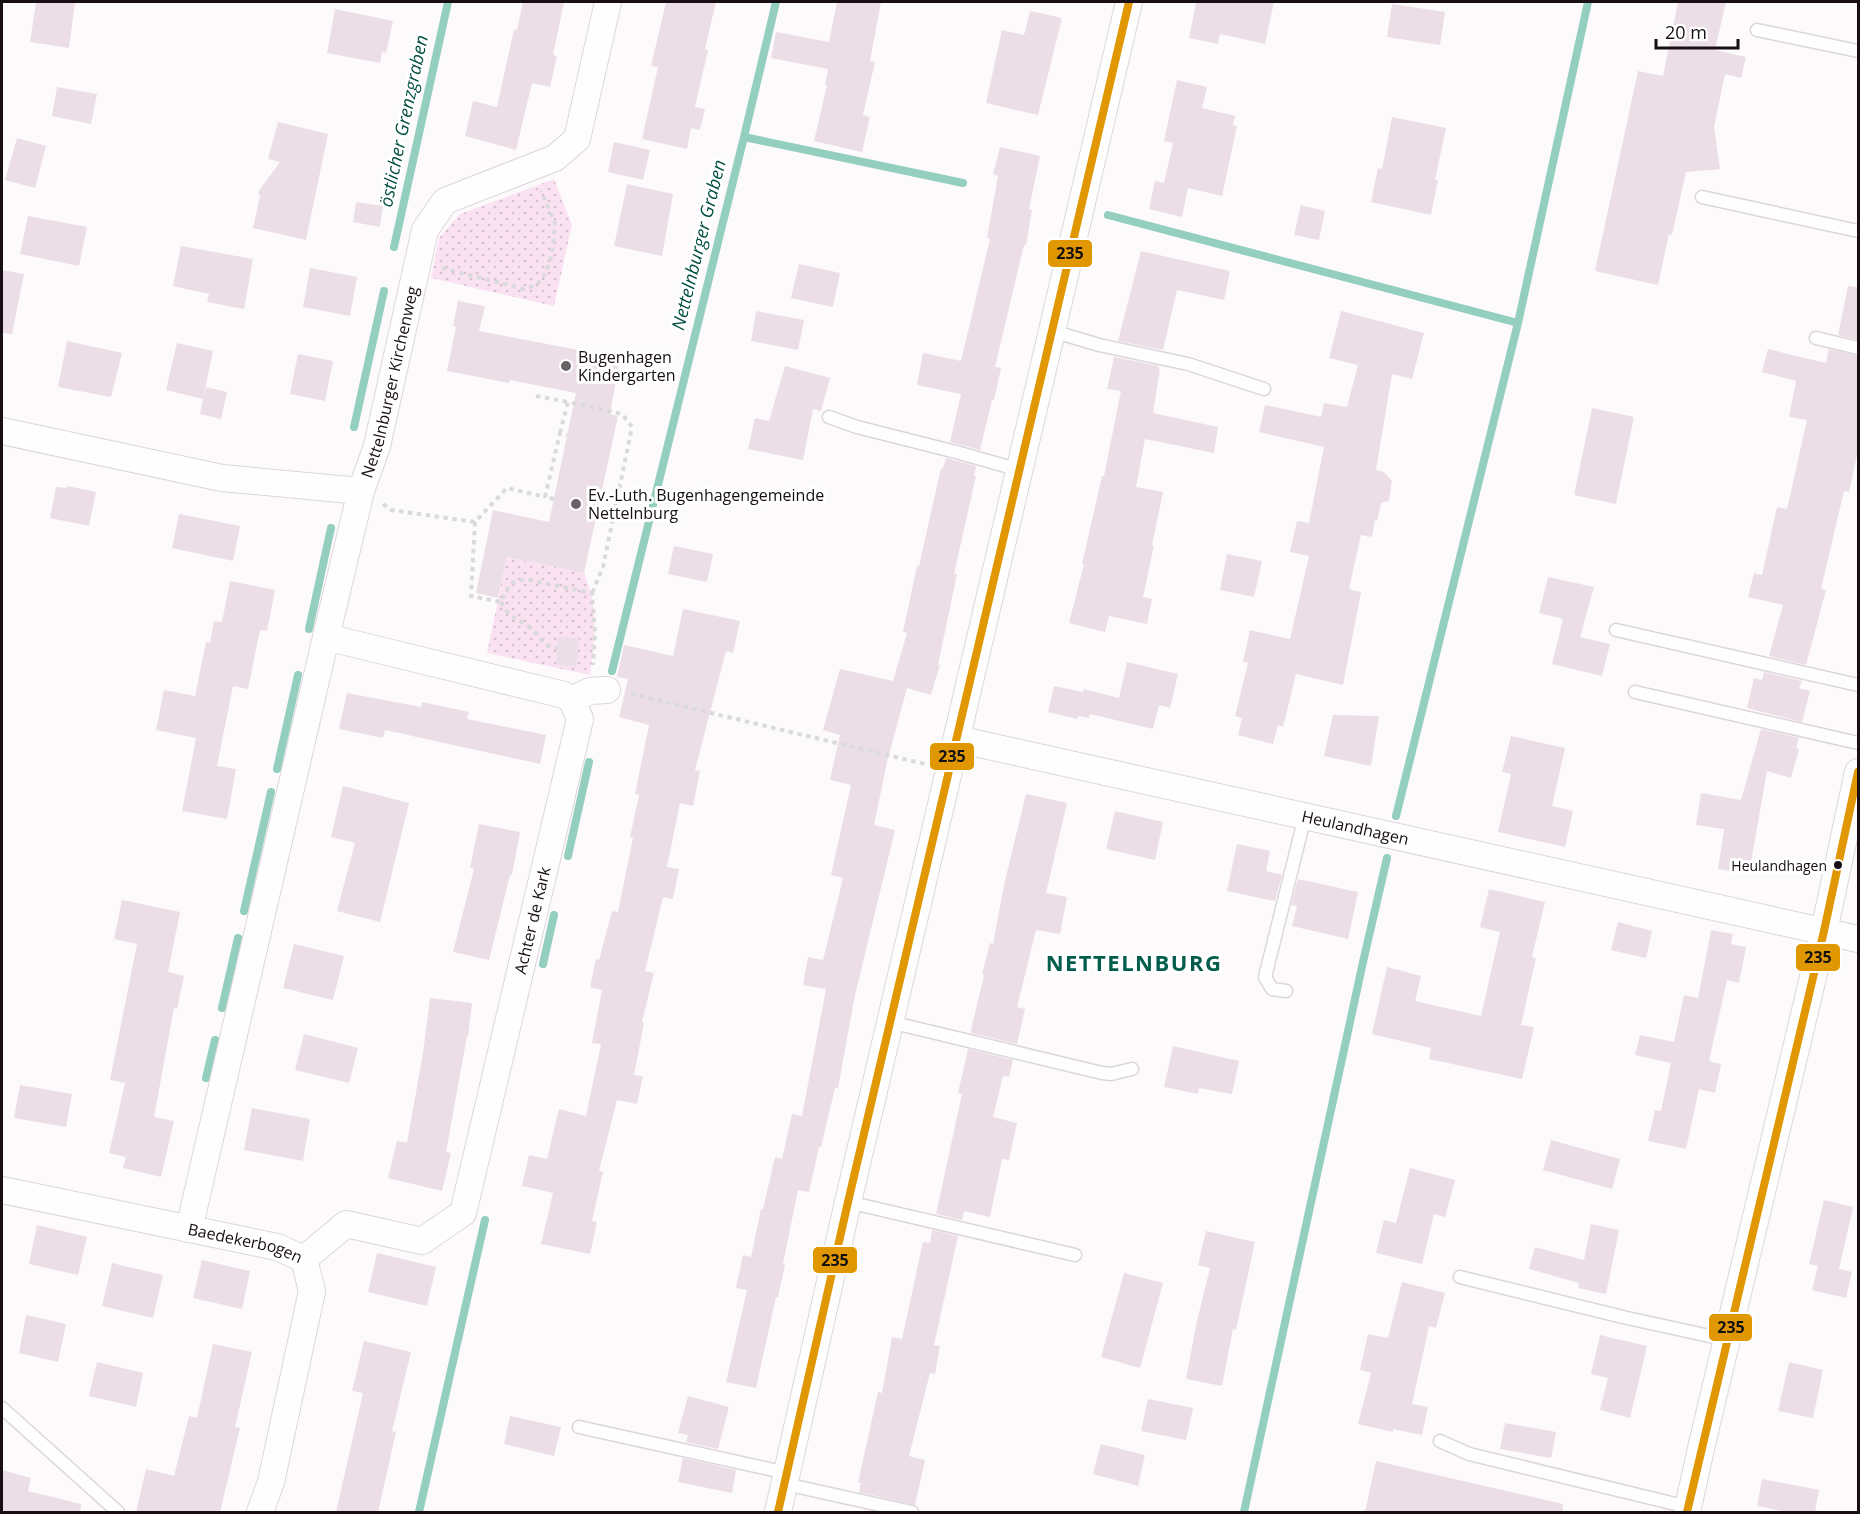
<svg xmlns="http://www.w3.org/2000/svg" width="1860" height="1514" viewBox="0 0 1860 1514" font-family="'Open Sans',sans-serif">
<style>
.park{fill:url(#park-dots)}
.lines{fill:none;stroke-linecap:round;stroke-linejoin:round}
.stream{stroke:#94cebf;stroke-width:8}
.building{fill:#ecdee7}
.lane-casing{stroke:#dcd6da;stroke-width:15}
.street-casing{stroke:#dcd6da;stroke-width:28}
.path{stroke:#dbdadb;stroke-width:4;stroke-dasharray:4.5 4.5;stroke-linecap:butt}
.lane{stroke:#fffeff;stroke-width:12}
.street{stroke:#fffeff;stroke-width:26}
.bus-1-casing{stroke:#fff;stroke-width:12}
.bus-1{stroke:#e19702;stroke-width:8}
.poi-dot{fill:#686165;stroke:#fff;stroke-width:2}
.bus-dot{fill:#170f14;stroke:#fff;stroke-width:2}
.labels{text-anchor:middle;stroke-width:6;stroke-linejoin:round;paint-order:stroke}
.bus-label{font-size:14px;fill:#170f14;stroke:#fff;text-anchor:end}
.poi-label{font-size:16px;fill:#170f14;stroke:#fff;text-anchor:start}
.street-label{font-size:16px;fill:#170f14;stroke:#fff}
.water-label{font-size:18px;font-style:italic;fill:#024f41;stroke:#fff}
.district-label{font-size:22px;font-weight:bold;letter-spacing:1.5px;fill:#025d4d;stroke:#fff}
.line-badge{stroke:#fff;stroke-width:2}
.pale-badge-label{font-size:16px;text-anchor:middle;font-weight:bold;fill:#111}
</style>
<defs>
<pattern id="park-dots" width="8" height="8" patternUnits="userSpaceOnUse" patternTransform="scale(1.5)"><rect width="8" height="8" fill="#fbe2f2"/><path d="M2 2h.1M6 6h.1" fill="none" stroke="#d6c1cf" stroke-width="1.8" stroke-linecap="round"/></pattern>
</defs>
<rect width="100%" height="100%" fill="#fdfafc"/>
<path class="park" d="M554,179l18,46 -18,81 -123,-28 8,-40 21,-24z
M507,557l77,16c15,36 11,64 6,102l-103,-22z"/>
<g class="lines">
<path class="stream" d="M744,137l219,46
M1108,215l410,108 70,-321
M394,247l54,-245
M354,427l30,-136
M309,629l22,-101
M612,671l132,-534 32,-135
M277,769l21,-94
M1396,816l122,-493
M568,856l21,-94
M244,911l27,-119
M543,964l11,-49
M222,1008l16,-70
M206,1078l9,-38
M419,1512l66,-292
M1244,1512l119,-550 24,-104"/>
</g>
<path class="building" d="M36,2h39l-6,46 -39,-6z
M523,2h41l-11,53 4,1 -7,31 -18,-4 -16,67 -51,-14 8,-35 24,6 17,-78 3,1z
M666,2h50l-11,47 3,1 -13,57 10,2 -5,21 -9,-2 -4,21 -45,-10 16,-72 -7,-1z
M837,2h44l-11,59 5,1 -12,53 7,2 -8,35 -48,-11 13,-56h-2l3,-16 -57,-11 5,-26 53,10z
M1196,2h78l-9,42 -45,-10 -2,10 -29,-6z
M1678,2h48l-11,48 31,7 -5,21 -16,-4 -11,53 6,42 -34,3 -14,63 -3,-1 -11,51 -63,-14 43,-200 25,5z
M1392,4l53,8 -5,33 -53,-8z
M335,9l58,12 -7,32 -4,-1 -2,11 -53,-10z
M1030,11l32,7 -24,97 -52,-12 16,-73 22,5z
M1177,80l30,7 -5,21 33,8 -2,9 4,1 -15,70 -34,-8 -6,29 -33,-8 6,-28 9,2 9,-40 -9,-2z
M57,87l40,7 -6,30 -39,-8z
M1392,117l54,11 -11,52h3l-7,35 -60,-13 7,-34 4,1z
M278,122l50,12 -22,106 -53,-12 7,-32 -2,-4 22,-30 -12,-3z
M17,138l29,8 -11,42 -30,-8z
M614,142l36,8 -7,30 -35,-8z
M1000,147l40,9 -11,53 3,1 -6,35h-2l-29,122 6,1 -7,32h-2l-12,50 -30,-8 11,-48 -44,-9 6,-32 38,8 29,-122 -3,-1 11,-62 -5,-2z
M627,184l46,10 -11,62 -48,-10z
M356,202l27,4 -3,21 -27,-5z
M1301,205l24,6 -6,29 -25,-5z
M28,216l59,11 -8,39 -59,-12z
M181,246l72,13 -9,50 -37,-7 2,-8 -36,-8z
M1141,251l89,20 -6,29 -47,-10 -14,60 -45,-9z
M799,264l41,9 -7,34 -42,-9z
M310,268l47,9 -7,39 -47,-9z
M2,270l22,4 -12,60 -10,-1z
M1848,286l10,1v53l-20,-5z
M458,301l27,5 -6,25 141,27 -10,56 8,2 -34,157 -77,-16 -9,41 -22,-5 17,-83 56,12 27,-129 -66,-13 -1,3 -62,-12 9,-44 -3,-1z
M756,311l48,9 -6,30 -47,-9z
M1341,311l83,22 -12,46 -20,-5 -16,96 8,2 8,9 -3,20 -8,2 -4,18 -2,-1 -3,17 -11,-2 -12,54 12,3 -18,93 -47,-11 -13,53 -5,-2 -5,19 -35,-9 4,-17 -7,-2 13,-53 -5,-1 7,-32 40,9 19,-83 -19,-4 7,-31 12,2 15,-76 -65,-15 6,-27 56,12 3,-14 23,4 11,-42 -29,-7z
M67,341l55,12 -11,44 -53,-10z
M177,343l36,8 -10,47 3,-11 21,5 -6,27 -21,-5 3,-15 -37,-9z
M1768,349l58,14 3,-14 29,7v95l-9,41 -5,-1 -23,98 5,1 -20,75 -37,-9 14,-51 -35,-8 6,-24 8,2 15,-68 10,2 20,-89 -18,-3 7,-36 -34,-9z
M298,354l35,7 -8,40 -35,-7z
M1114,357l45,9 -1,2 2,1 -7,44 65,14 -4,26 -69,-14 -9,48 27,5 -11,53h2l-11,52 9,2 -5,25 -38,-8 -4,16 -36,-9 15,-59h-2l20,-88h2l17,-85 -14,-2z
M785,366l45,12 -9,33 -8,-2 -10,51 -55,-11 7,-31 14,3z
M1592,408l42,9 -18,87 -42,-9z
M946,458l30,8 -2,9 2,1 -22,98h3l-19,91h2l-9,30 -24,-7 -20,74 -13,63 21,5 -40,165 -17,93h-3l-14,59h-2l-10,45 -11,-2 -15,74 2,1 -7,32h-2l-20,91 -30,-6 21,-92 -11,-2 7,-33 8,2 10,-48h2l12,-52 7,2 10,-45 10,2 24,-127 -23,-4 5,-28 15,3 20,-82 -12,-3 20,-90 -21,-5 10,-45 -17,-5 17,-61 53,12 14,-48 -4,-1 14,-66h2l22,-98h2z
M67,486l29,6 -7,34 -39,-8 6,-31 11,1z
M179,514l61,12 -7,35 -61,-13z
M674,546l39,8 -6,28 -39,-8z
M1227,554l35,7 -8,36 -34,-7z
M1548,577l46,10 -14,50 30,7 -8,32 -50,-12 11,-45 -24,-6z
M230,581l45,9 -8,41 -7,-1 -12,59 -15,-3 -16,80 19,3 -9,50 -45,-8 14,-73 -40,-8 8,-40 31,6 11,-54 4,1 4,-22 8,1z
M683,609l57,12 -7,32 -7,-2 -31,119 5,1 -7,35 -13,-3 -13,64 12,2 -6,30 -10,-2 -18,74 9,2 -12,49 2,1 -10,52 9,1 -6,28 -20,-4 -18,71 4,1 -11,49 5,1 -7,32 -49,-10 12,-51 -31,-7 7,-31 18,4 12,-50 27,7 15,-72 -9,-1 10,-53 -12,-3 6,-28 3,1 13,-49 6,1 15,-74 -3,-1 9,-42 -4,-1 14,-69 -30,-8 9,-38 -11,-2 7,-32 49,11z
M558,637l21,1 -2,28 -21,-1z
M1127,662l51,12 -8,34 -11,-3 -6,24 -63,-15 -1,4 -11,-2 -1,3 -29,-7 6,-26 29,6 1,-3 35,9z
M1764,672l38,9 -3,7 11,3 -8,31 -55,-14 7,-30 8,2z
M347,693l74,14 1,-5 47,10 -2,7 79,16 -6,29 -155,-34 -2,8 -44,-9z
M1333,715l46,1 -8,50 -47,-10z
M1761,729l38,9 -3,10 3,1 -8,29 -24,-7 -18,103 -31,-5 6,-40 -28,-4 5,-32 40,7z
M1511,736l54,12 -13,58 21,5 -8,36 -67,-15 13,-58 -9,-2z
M343,786l66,17 -29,119 -43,-11 18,-68 -24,-6z
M1026,794l41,9 -21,90 21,4 -7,37 -24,-4 -19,77 8,2 -8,35 -46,-11v-3l13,-55 -2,-1 8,-31 3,1 11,-59z
M1115,811l48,11 -8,38 -49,-11z
M479,824l41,8 -8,43h-2l-21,85 -36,-8 21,-83 -4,-1z
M1237,844l33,7 -4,20 16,4 -7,26 -48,-10z
M1298,879l60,13 -10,47 -56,-13 5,-20 -6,-1z
M1489,889l56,13 -13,55 4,1 -15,67 13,2 -12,52 -93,-20 2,-11 -59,-14 15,-67 34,9 -6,25 66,15 19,-84 -20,-5z
M122,900l58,12 -12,60 16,4 -7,33 -3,-1 -20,109 20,4 -13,56 -38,-9 3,-11 -17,-4 16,-70 -15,-3 27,-136 -23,-5z
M1618,922l34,9 -6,27 -35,-8z
M1711,930l22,4 -2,10 15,3 -7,36 -12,-3 -18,81 12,3 -6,29 -16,-4 -13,60 -38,-8 7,-31 6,1 10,-48 -36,-8 5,-20 34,7 10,-47 14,3z
M294,944l50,12 -11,44 -50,-12z
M430,998l42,5 -4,34 -1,-1 -21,116 5,1 -9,38 -54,-13 9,-37 10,2 16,-90z
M304,1034l54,14 -9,35 -54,-13z
M1173,1046l66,15 -7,33 -33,-6 -1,6 -34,-7z
M968,1049l45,11 -4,17 -6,-1 -10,41 24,6 -8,37 -7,-1 -12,58 -26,-6 -2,9 -26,-6 26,-120 -4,-1z
M20,1085l52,9 -6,33 -52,-9z
M252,1108l58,11 -7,42 -59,-11z
M1551,1140l69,19 -8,30 -69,-19z
M1410,1168l45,12 -10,37 -11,-3 -12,50 -46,-11 8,-33 12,3z
M1824,1200l29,7 -14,62 13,3 -6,26 -34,-8 6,-24 -9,-2z
M1591,1224l28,6 -13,64 -28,-6 1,-5 -50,-14 6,-22 49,13z
M37,1225l50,12 -9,38 -49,-11z
M932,1230l26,6 -24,109 6,1 -5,28 -5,-1 -21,83 16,4 -10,45 -56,-13 2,-9h-3l20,-91 4,1 10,-56 10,2 21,-97 7,1z
M1206,1231l49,11 -19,88 -3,-1 -11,57 -36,-7 11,-58 13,-53 -12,-3z
M377,1253l59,14 -9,39 -59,-14z
M202,1260l48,11 -8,38 -49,-11z
M112,1263l51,12 -10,43 -51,-12z
M1124,1273l39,10 -23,85 -39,-11z
M1402,1282l43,11 -9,35 -7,-2 -17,78 16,3 -6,28 -29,-6v3l-35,-8 13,-51 -11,-3 8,-36 20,4z
M26,1315l40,9 -8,38 -39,-9z
M1600,1335l47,11 -17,72 -30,-8 8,-32 -17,-4z
M364,1341l47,11 -19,79 4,1 -18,80h-42l27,-119 -11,-2z
M213,1344l39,8 -17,75 5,1 -20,84h-84l10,-43 28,7 15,-60 8,2z
M97,1362l46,11 -7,34 -47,-11z
M1789,1362l34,8 -10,48 -35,-7z
M688,1396l41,11 -11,42 -32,-7 2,-7 -10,-2z
M1148,1399l45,9 -7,32 -45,-9z
M510,1416l51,11 -7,29 -50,-12z
M1505,1423l51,9 -5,26 -51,-9z
M1101,1444l44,11 -7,31 -45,-12z
M683,1458l53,12 -4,23 -54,-11z
M1376,1461l187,43 -1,8h-197z
M2,1470l29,8 -3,13 53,13 -1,8h-78z
M1762,1479l57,11 -4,22h-29l-29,-6z"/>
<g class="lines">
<defs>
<path id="lane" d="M1757,30l101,21
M1702,197l156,34
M1052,331l47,14 89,19 76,25
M1816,338l42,10
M829,417l28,10 99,25 64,18
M1616,630l242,55
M1635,692l223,51
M1286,991l-14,-2 -7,-12 40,-161
M890,1022l212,51 9,1 21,-5
M848,1202l227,53
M1460,1277l167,41 101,22
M2,1408l116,104
M579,1427l208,46
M1440,1441l29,13 219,53
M785,1484l127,28"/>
<g id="street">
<path d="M2,431l220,47 139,13"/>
<path d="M572,700l18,-9 17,-1"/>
<path id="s1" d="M957,739l901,200"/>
<path id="s2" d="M2,1190l275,57 27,12 8,32 -41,191 -11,30"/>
<path d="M189,1229l137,-592"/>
<path id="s3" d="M304,1259l42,-35 76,17 41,-28 117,-494 -8,-19 -8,-5 -238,-58 35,-146 16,-45 48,-216 20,-29 110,-43 22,-19 31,-137"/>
<path d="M778,1512l70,-310 281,-1200"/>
<path d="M1687,1512l15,-68 122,-513 34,-159"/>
</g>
</defs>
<use href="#lane" class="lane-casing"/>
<use href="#street" class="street-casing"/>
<path class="path" d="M442,268l82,21 13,-4 8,-11 7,-19 3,-32 -14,-32
M536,396l32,6
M560,433l8,-31 54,12 10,13 -29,140 -11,26
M554,499l-9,-2 15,-64 7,2
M383,504l8,6 84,12 32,-34 38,9
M475,522l-4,74 30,6 9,-18 15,-5 67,14 3,40 -2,32
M501,602c8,16 17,16 29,26 12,9 10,18 27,20
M631,694l294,70"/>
<use href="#lane" class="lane"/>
<use href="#street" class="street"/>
<defs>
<path id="bus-1" d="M778,1512l70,-310 281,-1200
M1687,1512l137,-581 34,-159"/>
</defs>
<use href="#bus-1" class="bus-1-casing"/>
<use href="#bus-1" class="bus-1"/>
</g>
<g class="poi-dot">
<circle cx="566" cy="366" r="6"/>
<circle cx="576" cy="504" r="6"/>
</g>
<circle class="bus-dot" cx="1838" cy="865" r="5"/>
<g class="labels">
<g class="bus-label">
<text x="1827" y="871">Heulandhagen</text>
</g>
<g class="poi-label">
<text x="578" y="363">Bugenhagen<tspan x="578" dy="18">Kindergarten</tspan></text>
<text x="588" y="501">Ev.-Luth. Bugenhagengemeinde<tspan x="588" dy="18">Nettelnburg</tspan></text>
</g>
<g class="street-label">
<text dy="6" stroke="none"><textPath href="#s3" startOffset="1228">Nettelnburger Kirchenweg</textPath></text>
<text dy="6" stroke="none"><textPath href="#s1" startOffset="408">Heulandhagen</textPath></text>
<text dy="6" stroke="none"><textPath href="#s3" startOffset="483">Achter de Kark</textPath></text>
<text dy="6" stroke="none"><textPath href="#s2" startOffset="249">Baedekerbogen</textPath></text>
</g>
<g class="water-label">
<text transform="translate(404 121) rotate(-78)" y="6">östlicher Grenzgraben</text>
<text transform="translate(699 245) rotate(-76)" y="6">Nettelnburger Graben</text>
</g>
<g class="district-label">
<text x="1134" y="971">NETTELNBURG</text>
</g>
</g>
<g class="line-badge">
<rect x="1047" y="239" width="46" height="29" rx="6" fill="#e19702"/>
<rect x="929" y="742" width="46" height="29" rx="6" fill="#e19702"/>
<rect x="1795" y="943" width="46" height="29" rx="6" fill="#e19702"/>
<rect x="812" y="1246" width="46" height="28" rx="6" fill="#e19702"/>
<rect x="1708" y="1313" width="45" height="29" rx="6" fill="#e19702"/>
</g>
<g class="pale-badge-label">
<text x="1070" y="259">235</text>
<text x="952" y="762">235</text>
<text x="1818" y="963">235</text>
<text x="835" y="1266">235</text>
<text x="1731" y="1333">235</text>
</g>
<rect width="1860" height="1514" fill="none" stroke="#170f14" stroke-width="6"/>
<path d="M1656 39v9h82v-9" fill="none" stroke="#170f14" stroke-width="3"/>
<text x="1665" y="39" font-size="18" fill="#170f14" stroke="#ffffff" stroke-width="4.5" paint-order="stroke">20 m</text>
</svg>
